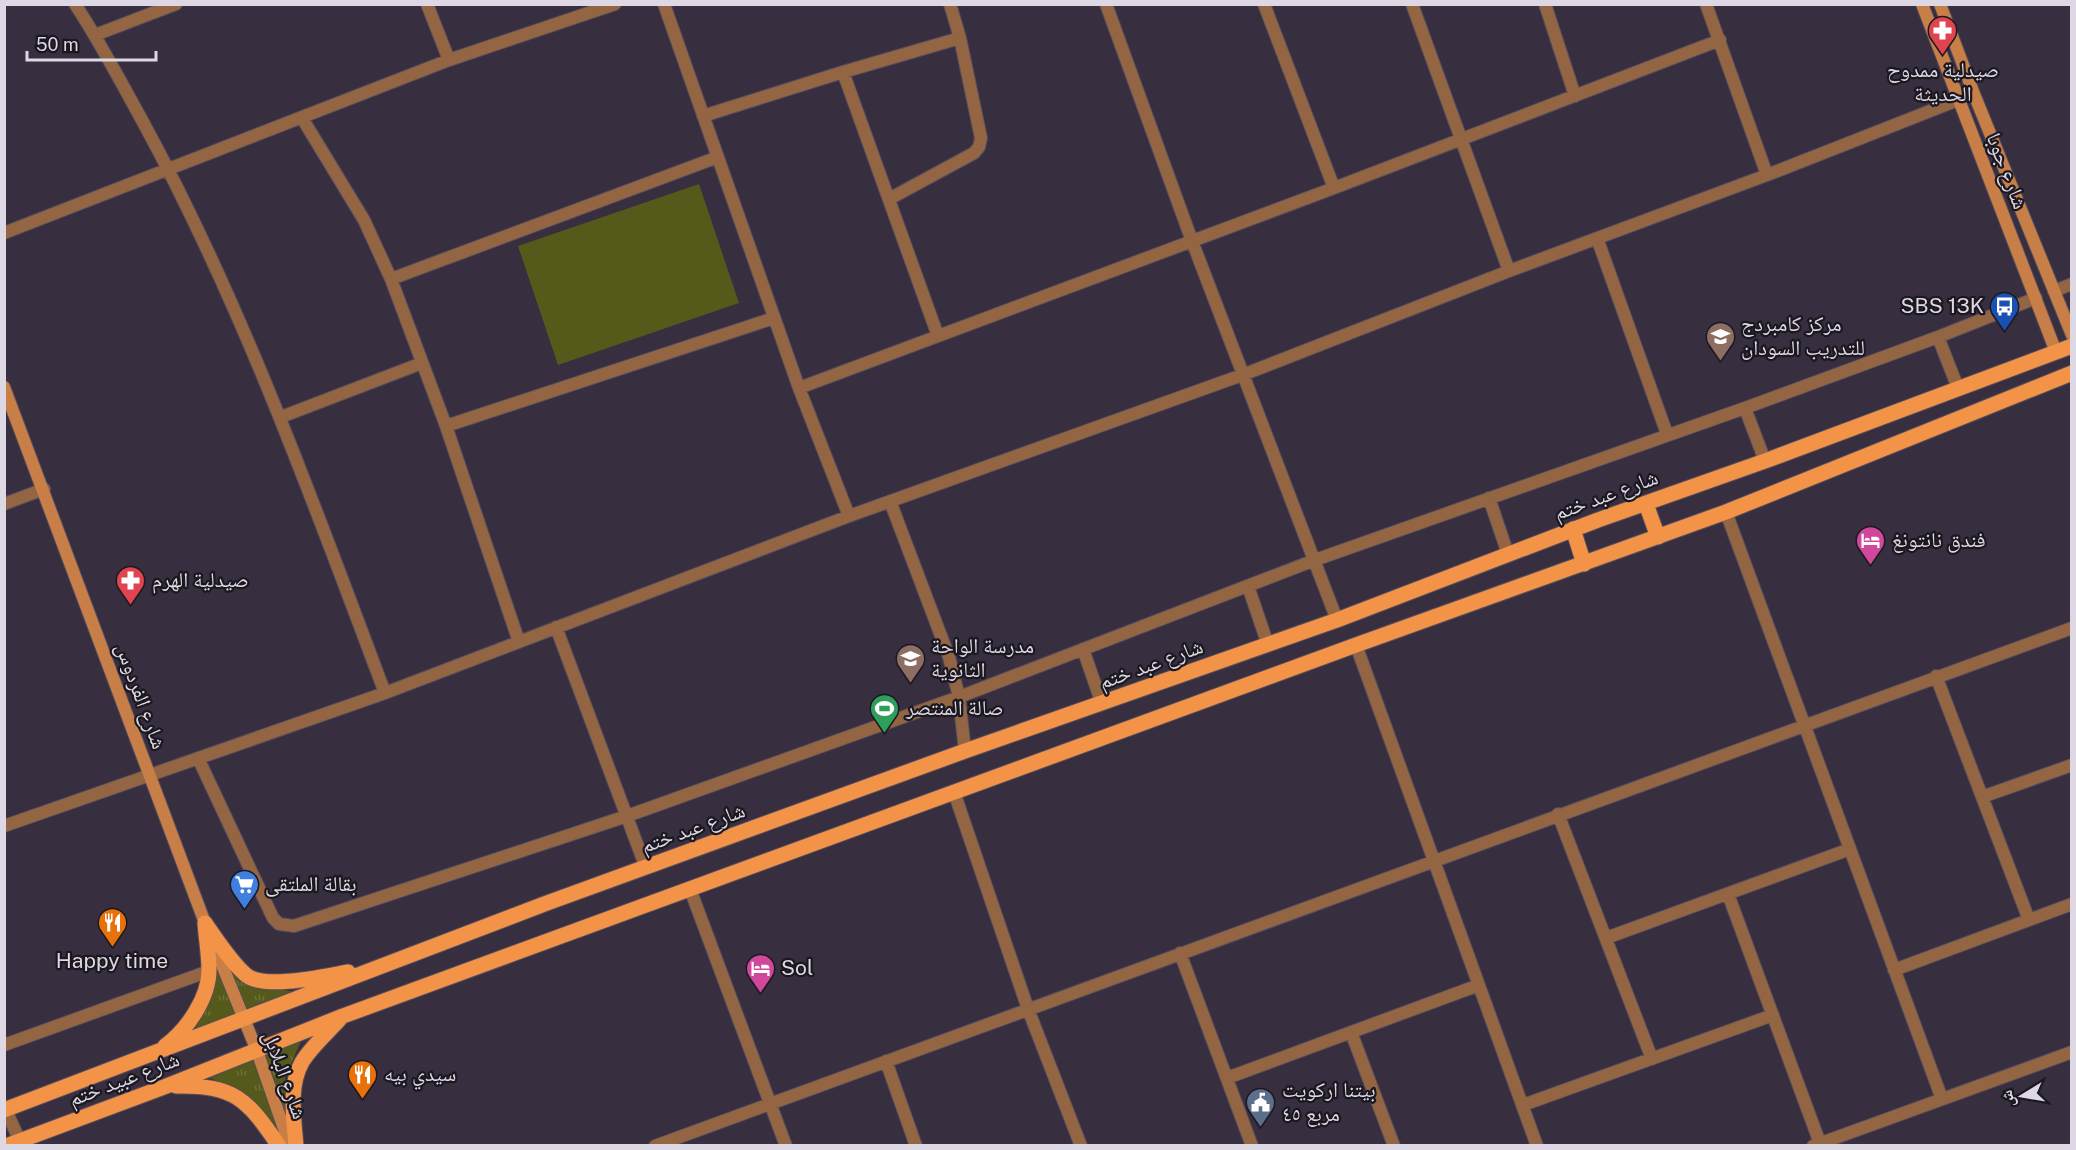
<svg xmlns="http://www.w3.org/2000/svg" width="2076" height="1150" viewBox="0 0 2076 1150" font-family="'Public Sans','Noto Naskh Arabic',sans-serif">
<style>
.grass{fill:url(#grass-tufts)}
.pitch{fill:#555919}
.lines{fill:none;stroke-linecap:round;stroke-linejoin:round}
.street-casing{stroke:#554d5d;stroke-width:14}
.secondary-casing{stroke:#554d5d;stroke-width:14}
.primary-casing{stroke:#554d5d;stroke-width:17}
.street{stroke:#936543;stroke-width:12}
.secondary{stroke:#c87f47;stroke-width:12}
.primary{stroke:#f29348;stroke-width:15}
.labels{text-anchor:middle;stroke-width:4.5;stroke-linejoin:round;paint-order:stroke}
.poi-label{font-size:21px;fill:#ddd8e3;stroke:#1c1820;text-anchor:start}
.street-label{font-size:21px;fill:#ddd8e3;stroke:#1c1820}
</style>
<defs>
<pattern id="grass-tufts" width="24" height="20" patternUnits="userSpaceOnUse" patternTransform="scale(1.5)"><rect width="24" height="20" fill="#555919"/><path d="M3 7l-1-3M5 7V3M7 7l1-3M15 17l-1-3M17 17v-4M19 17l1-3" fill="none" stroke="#6d703a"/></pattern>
</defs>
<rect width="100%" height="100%" fill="#372e40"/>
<path class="grass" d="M224,961l40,25 36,7 -53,20z
M217,965l20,51 -53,19 29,-53z
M301,1041l-16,37 4,53 -27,-74z
M254,1060l28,73c-23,-23 -44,-44 -74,-56z"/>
<path class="pitch" d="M699,184l40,119 -181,62 -40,-119z"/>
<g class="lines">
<defs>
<path id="street" d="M75,4c25,38 46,78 68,118 99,182 169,377 242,571
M427,4l22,56
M664,4l135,384 50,128
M1106,4l86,237 145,379
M1264,4l70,184
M1412,4l97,267
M1545,4l30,92
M1706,4l61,171
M95,35l81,-31
M843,72l95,264
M703,116l140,-44 117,-34
M302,118l62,102 27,59 55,147 73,216
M889,199l85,-46 5,-6 2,-9 -21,-100 -10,-34
M4,233l445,-173 166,-56
M1597,238l70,196
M391,279l327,-122
M2054,291l18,-7
M1938,337l20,51
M799,388l535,-200 386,-148
M1745,408l20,53
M281,417l141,-54
M446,426l328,-108
M1489,498l19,56
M890,501l59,156 10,40 6,54
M4,504l40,-15
M1726,512l216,587
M1248,586l20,59
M556,627l90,241
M1356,645l181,501
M1083,649l19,55
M1936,676l93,244
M198,758l75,160 6,6 15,2 333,-110 332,-119 356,-137 430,-152 193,-71 98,-39
M954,792l74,217 53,137
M1982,797l90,-32
M1558,814l94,245
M4,826l381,-133 464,-177 396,-142 264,-103 258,-96 191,-75
M690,889l96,257
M1728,894l93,252
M1606,938l244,-89
M1180,953l72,193
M1894,970l178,-66
M1351,1032l43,114
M4,1045l205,-74
M886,1061l30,85
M1227,1078l252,-93
M1523,1105l250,-90
M6,1110l16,36
M655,1146l1417,-518
M1813,1146l259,-94"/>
<path id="secondary" d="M1922,4l134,348
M1940,4l34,90 98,241
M4,387l201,536 52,128 33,95"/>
<path id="primary" d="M1646,504l12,33
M1573,529l11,35
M205,923c12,17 25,38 41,52 18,15 79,1 102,-3
M165,1046c22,-16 44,-48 44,-76 0,-15 -3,-32 -4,-47
M176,1086c59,-1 71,13 103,60
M4,1110l543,-207 418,-152 372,-131 261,-100 167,-59 307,-115
M6,1146l158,-59 179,-71 1013,-371 370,-133 346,-139
M296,1146c-2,-27 -8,-59 6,-84 9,-15 25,-29 37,-42"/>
</defs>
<use href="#street" class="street-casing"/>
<use href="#secondary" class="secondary-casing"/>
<use href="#primary" class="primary-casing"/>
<use href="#street" class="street"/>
<use href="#secondary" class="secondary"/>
<use href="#primary" class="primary"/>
</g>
<defs>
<symbol id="pharmacy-pin" viewBox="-11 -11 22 30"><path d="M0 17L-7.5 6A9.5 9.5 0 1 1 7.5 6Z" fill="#e0444e" stroke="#1c1820"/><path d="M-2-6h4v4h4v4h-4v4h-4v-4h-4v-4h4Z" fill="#fff"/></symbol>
<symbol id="bus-pin" viewBox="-11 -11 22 30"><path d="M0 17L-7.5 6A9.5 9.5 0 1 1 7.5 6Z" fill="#1a4fb4" stroke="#1c1820"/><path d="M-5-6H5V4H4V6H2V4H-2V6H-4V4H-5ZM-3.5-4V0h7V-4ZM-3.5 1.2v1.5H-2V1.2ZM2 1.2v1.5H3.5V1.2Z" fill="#fff"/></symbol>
<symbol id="university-pin" viewBox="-11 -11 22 30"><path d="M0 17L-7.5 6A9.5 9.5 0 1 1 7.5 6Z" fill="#8d6e63" stroke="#1c1820"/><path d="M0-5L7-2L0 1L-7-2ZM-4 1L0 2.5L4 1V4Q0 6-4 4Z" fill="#fff"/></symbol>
<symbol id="hotel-pin" viewBox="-11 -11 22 30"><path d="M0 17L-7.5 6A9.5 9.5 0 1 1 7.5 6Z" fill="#d1479c" stroke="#1c1820"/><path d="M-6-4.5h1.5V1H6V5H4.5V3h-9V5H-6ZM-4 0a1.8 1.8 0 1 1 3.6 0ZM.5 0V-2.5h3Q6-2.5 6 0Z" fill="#fff"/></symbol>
<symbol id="school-pin" viewBox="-11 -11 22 30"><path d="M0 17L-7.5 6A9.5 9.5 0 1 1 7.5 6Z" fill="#8d6e63" stroke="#1c1820"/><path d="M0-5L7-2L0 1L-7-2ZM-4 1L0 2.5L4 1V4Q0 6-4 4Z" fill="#fff"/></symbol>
<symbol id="stadium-pin" viewBox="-11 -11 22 30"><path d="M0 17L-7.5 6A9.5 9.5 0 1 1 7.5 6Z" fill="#2e9e5b" stroke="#1c1820"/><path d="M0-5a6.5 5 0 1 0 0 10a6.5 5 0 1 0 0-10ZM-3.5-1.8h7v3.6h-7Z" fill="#fff"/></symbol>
<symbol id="supermarket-pin" viewBox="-11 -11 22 30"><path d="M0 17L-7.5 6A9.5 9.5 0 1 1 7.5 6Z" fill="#3f7fe0" stroke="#1c1820"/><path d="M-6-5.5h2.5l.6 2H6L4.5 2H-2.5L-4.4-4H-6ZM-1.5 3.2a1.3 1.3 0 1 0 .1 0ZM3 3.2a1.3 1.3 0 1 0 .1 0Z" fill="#fff"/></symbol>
<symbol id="restaurant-pin" viewBox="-11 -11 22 30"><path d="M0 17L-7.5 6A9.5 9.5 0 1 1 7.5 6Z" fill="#e8710a" stroke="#1c1820"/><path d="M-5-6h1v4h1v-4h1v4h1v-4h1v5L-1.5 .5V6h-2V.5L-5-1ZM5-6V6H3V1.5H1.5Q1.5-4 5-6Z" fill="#fff"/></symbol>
<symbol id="civic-pin" viewBox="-11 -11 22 30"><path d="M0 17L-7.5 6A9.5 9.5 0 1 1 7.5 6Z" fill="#5c6f8a" stroke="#1c1820"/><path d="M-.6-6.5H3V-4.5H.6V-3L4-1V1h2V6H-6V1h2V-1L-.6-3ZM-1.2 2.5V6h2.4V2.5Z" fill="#fff"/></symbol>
</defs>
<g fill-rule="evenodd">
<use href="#pharmacy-pin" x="1926" y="14" width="33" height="45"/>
<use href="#bus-pin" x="1988" y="290" width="33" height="45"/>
<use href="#university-pin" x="1704" y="320" width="33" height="45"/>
<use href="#hotel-pin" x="1854" y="524" width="33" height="45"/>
<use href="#pharmacy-pin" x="114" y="564" width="33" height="45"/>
<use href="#school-pin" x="894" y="642" width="33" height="45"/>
<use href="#stadium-pin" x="868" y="692" width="33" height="45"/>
<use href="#supermarket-pin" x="228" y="868" width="33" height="45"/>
<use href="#restaurant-pin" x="96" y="906" width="33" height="45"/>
<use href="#hotel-pin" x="744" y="952" width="33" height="45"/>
<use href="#restaurant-pin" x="346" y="1058" width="33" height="45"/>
<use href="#civic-pin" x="1244" y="1086" width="33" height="45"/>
</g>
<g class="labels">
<g class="poi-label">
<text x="1943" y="77" text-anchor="middle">صيدلية ممدوح<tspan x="1943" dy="24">الحديثة</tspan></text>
<text x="1984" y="313" text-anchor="end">SBS 13K</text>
<text x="1741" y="331">مركز كامبردج<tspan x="1741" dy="24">للتدريب السودان</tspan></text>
<text x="1892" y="547">فندق نانتونغ</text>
<text x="152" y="587">صيدلية الهرم</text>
<text x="931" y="653">مدرسة الواحة<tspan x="931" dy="24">الثانوية</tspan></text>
<text x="906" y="715">صالة المنتصر</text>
<text x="265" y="891">بقالة الملتقى</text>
<text x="112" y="968" text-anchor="middle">Happy time</text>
<text x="781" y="975">Sol</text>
<text x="384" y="1081">سيدي بيه</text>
<text x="1282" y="1097">بيتنا اركويت<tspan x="1282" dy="24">مربع ٤٥</tspan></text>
</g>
<g class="street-label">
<text transform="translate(2007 171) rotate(69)" y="7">شارع جوبا</text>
<text transform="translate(1606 495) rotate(-20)" y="7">شارع عبد ختم</text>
<text transform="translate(1151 664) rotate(-20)" y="7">شارع عبد ختم</text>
<text transform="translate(141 696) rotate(70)" y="7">شارع الفردوس</text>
<text transform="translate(693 828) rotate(-20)" y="7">شارع عبد ختم</text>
<text transform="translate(285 1075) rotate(70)" y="7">شارع البلابل</text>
<text transform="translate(124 1079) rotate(-21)" y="7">شارع عبيد ختم</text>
</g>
</g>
<rect width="2076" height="1150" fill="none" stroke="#ddd8e3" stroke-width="12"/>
<g transform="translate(2022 1096) rotate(259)" stroke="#1c1820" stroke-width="4.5" paint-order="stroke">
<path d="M0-4.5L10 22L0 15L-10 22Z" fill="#ddd8e3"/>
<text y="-9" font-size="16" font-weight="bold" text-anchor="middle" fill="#ddd8e3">ش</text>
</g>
<path d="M27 51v9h129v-9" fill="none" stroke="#ddd8e3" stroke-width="3"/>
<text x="36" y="51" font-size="18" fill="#ddd8e3" stroke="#1c1820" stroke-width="4.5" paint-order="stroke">50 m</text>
</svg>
